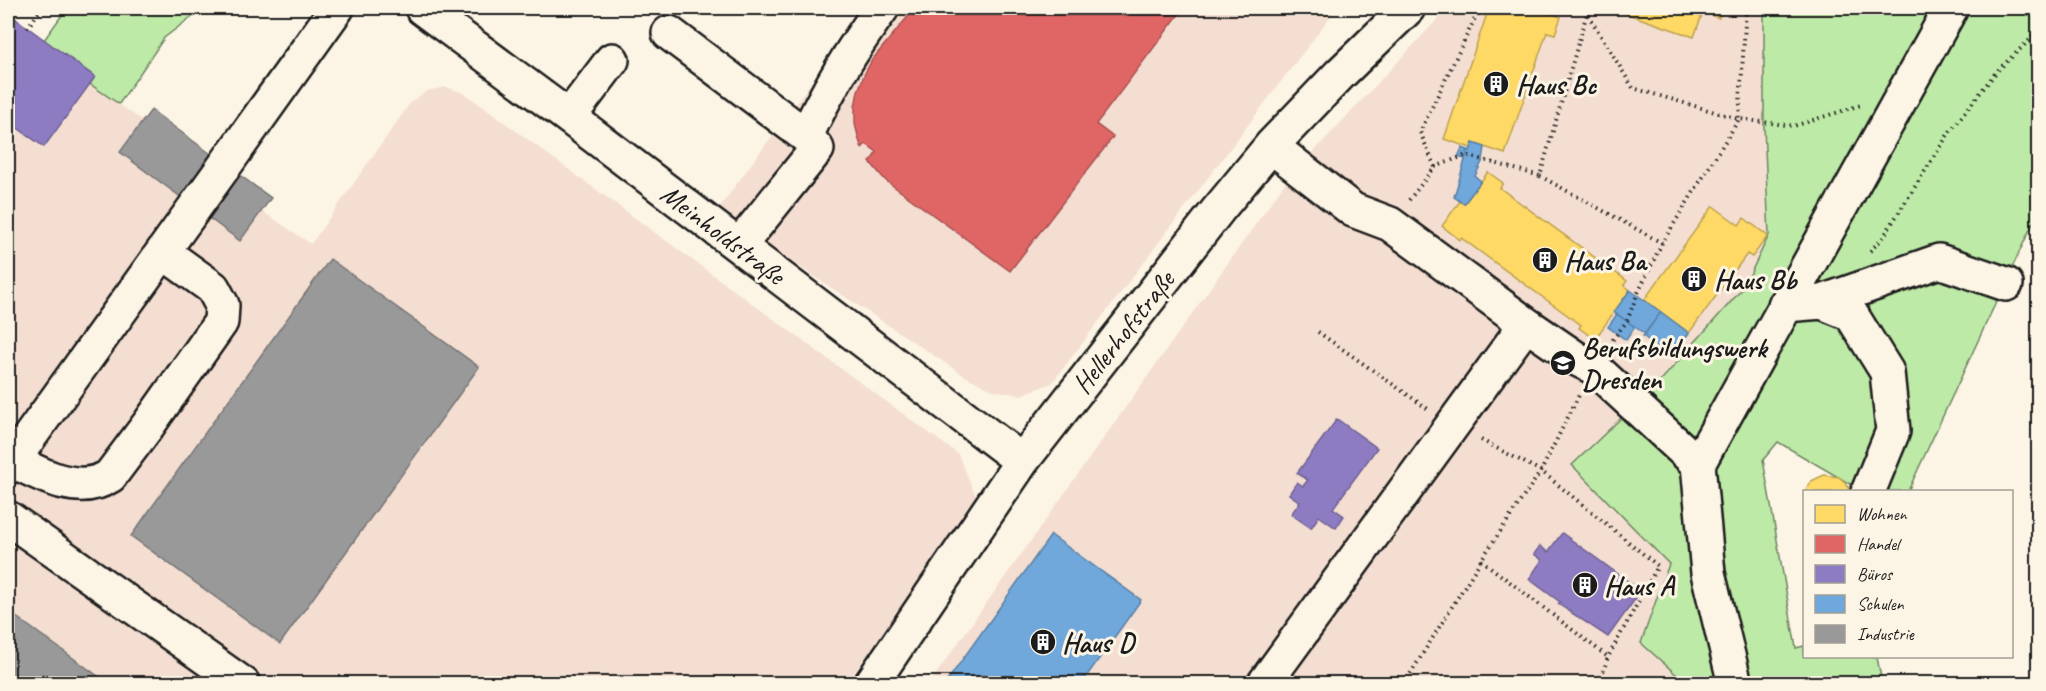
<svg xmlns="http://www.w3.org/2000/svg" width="2046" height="691" viewBox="0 0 2046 691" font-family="Caveat,sans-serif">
  <rect width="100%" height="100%" fill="#fcf5e5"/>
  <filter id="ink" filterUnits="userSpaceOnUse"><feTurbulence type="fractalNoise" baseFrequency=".0167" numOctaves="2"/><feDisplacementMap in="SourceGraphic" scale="12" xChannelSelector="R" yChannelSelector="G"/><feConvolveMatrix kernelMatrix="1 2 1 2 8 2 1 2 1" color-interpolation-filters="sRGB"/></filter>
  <g filter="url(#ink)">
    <!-- built -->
    <path fill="#f4ded1" d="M866 8H1337L1052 383 1021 395 992 390 965 376 774 250 719 208Z
      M1448 8H2038V212L1908 491H1862L1778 442 1763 460 1796 648 1804 646V656L1877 657 1882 683 929 684 1287 180Z
      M8 13 95 77 90 84 143 121 151 110 271 198 262 211 311 244 411 102 427 91 446 87 464 93 958 454 978 501 847 683H8Z"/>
    <!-- green -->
    <path fill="#beeaa7" stroke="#6d8362" stroke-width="1.5" d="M67 8H203L164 38 119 104 90 84 95 77 44 40Z
      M1764 8H2038V212L1908 491H1862L1778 442 1763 460 1796 648 1804 646V656L1877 657 1882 683H1686L1641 643 1669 564 1572 465 1663 378 1744 287 1769 235 1764 127Z"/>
    <!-- homes -->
    <path fill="#ffd966" stroke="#bba050" stroke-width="1.5" d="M1489 8H1533L1561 17 1555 34 1547 32 1505 154 1473 143 1471 148 1444 139Z
      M1533 8H1551L1549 13Z
      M1610 8H1722L1719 18 1703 12 1694 37Z
      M1488 172 1503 183 1500 188 1627 281 1624 285 1630 290 1595 339 1579 328 1581 325 1461 238 1460 240 1442 226 1460 201 1464 204Z
      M1713 206 1739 225 1744 218 1768 236 1752 257 1747 254 1689 333 1644 300Z
      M1824 475 1839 477 1845 482 1850 492H1805L1811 481Z"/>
    <!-- shops -->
    <path fill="#e06666" stroke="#a55050" stroke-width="1.5" d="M915 8H1172L1180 13 1096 124 1113 137 1010 271 885 180 870 162 877 152 866 144 862 148 859 140 855 124V107L858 91 864 75 872 60Z"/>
    <!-- offices -->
    <path fill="#8e7cc3" stroke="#6c5f91" stroke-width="1.5" d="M8 13 95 77 44 147 8 121Z
      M1337 419 1377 448 1333 508 1344 516 1336 528 1319 516 1311 528 1291 514 1300 502 1289 494 1297 482 1303 486 1308 480 1297 473Z
      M1562 533 1641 591 1608 637 1558 604 1560 602 1529 579 1542 560 1534 554 1540 546 1548 552Z"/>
    <!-- schools -->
    <path fill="#6fa8dc" stroke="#567ea2" stroke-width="1.5" d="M1473 143 1485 147 1483 160 1475 176 1481 181 1464 204 1454 197 1468 150 1470 151Z
      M1462 148 1468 150 1465 159 1458 157Z
      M1630 290 1661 312 1645 334 1614 312Z
      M1661 312 1689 333 1671 357 1643 336Z
      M1617 314 1635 327 1626 340 1608 327Z
      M1051 535 1141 600 1081 684H945Z"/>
    <!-- industry -->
    <path fill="#999" stroke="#747474" stroke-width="1.5" d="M151 110 271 198 240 241 120 152Z
      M330 259 479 367 280 644 131 536Z
      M8 611 109 684H8Z"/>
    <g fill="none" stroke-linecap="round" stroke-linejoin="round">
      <!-- minor casing -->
      <g stroke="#1c1c1c" stroke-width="38">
        <path id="minor" d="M422 8 569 117 1022 461
          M669 33 806 136 817 149 739 246
          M569 117 612 60
          M806 136C827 91 852 49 882 8
          M1271 146 1353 210 1390 224 1526 324 1577 359 1593 367 1698 464 1708 573 1735 684
          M1822 302 1851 314 1887 372 1893 431 1868 492
          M1785 305 1822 302 1939 261 2006 284
          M12 460C41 475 79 496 110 476L149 424 221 322 222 305 213 288 163 252
          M1698 464 1951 8
          M8 467 223 168 337 8
          M8 518 243 684
          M871 684 1022 461 1218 210 1271 146 1340 74 1408 8
          M1264 684 1526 324"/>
      </g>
      <!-- path -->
      <path stroke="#1c1c1c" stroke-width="4" stroke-dasharray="1.5 4.5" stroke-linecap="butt" d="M1746 8 1739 119 1794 126 1861 105
        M27 28 42 8
        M1435 167 1420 132 1480 8
        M1540 176 1662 243
        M1409 200 1435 167 1466 155 1540 176 1587 13 1633 88 1739 119 1662 243 1637 295 1627 321 1611 342
        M1870 251 1882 239 1949 133 1997 71 2038 32
        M1318 332 1428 409
        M1481 440 1541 471 1658 566 1608 657 1599 684
        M1481 560 1608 657
        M1404 684 1481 560 1541 471 1579 395"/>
      <!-- minor -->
      <use href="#minor" stroke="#fcf5e5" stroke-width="33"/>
    </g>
  </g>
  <!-- icons -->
  <defs>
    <g id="building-disc" transform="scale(1.35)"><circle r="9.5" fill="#1c1c1c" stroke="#fcf5e5"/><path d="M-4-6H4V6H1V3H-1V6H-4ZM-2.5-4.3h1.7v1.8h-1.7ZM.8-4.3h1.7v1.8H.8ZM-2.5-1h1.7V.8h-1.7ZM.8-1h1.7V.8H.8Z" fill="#fff"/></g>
    <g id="school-disc" transform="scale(1.35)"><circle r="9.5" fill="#1c1c1c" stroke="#fcf5e5"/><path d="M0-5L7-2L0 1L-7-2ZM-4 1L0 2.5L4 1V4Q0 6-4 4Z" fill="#fff"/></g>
  </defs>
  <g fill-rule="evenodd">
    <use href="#building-disc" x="1496" y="84"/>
    <use href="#building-disc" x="1545" y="260"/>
    <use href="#building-disc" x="1694" y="279"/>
    <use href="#school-disc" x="1563" y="363"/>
    <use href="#building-disc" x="1585" y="585"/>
    <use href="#building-disc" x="1043" y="642"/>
  </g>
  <g text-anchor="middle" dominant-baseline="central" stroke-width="6" stroke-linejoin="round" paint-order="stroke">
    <!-- poi labels -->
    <g font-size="28" font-weight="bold" fill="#1c1c1c" stroke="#fcf5e5" text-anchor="start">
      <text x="1516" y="84">Haus Bc</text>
      <text x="1564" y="260">Haus Ba</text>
      <text x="1714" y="279">Haus Bb</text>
      <text x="1582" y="347">Berufsbildungswerk<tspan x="1582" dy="32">Dresden</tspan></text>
      <text x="1604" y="585">Haus A</text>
      <text x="1062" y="642">Haus D</text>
    </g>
    <!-- street labels -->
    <g font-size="28" fill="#1c1c1c" stroke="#fcf5e5">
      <text transform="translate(723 234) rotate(37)">Meinholdstraße</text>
      <text transform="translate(1123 332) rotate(-52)">Hellerhofstraße</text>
    </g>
  </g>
  <!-- margin -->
  <rect width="2046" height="691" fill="none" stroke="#fcf5e5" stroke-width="30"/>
  <rect x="15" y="15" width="2016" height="661" fill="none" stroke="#1c1c1c" stroke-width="2" filter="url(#ink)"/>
  <!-- legend -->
  <rect x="1803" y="490" width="210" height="168" fill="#fcf5e5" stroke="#a29e95" stroke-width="1.5"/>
  <rect x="1815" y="505" width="30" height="18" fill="#ffd966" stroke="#a29e95" stroke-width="1.5"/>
  <text x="1857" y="520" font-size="18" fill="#1c1c1c">Wohnen</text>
  <rect x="1815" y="535" width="30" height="18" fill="#e06666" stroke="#a29e95" stroke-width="1.5"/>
  <text x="1857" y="550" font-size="18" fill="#1c1c1c">Handel</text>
  <rect x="1815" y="565" width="30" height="18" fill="#8e7cc3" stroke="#a29e95" stroke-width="1.5"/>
  <text x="1857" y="580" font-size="18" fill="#1c1c1c">Büros</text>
  <rect x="1815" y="595" width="30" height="18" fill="#6fa8dc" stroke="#a29e95" stroke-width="1.5"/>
  <text x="1857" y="610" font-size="18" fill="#1c1c1c">Schulen</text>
  <rect x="1815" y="625" width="30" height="18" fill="#999999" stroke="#a29e95" stroke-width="1.5"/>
  <text x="1857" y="640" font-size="18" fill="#1c1c1c">Industrie</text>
</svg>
